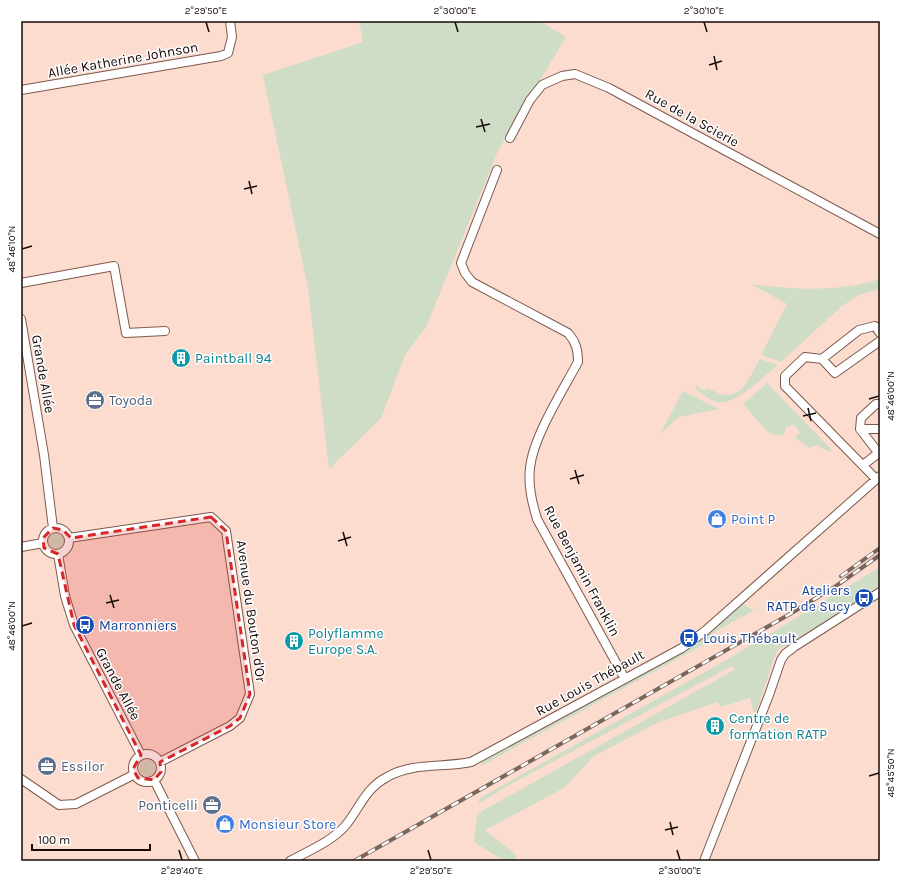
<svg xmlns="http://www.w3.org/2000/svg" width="901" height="882" viewBox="0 0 901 882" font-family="Karla,sans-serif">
  <rect width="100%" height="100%" fill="#fddcd0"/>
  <!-- green -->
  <path fill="#cfdcc6" d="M359 21H540L566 37 498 151 426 327 405 355 381 418 329 469 308 288 263 75 363 42Z
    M880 279V289L859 295 842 306 781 362 761 355 787 304 751 284C793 290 839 292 880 279Z
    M760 359 778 365C764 376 734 407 716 402 708 399 701 393 695 389L696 386 705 391 708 388C739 407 746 383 760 359Z
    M767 383 832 450 829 452 817 445 809 448 795 438 800 432 794 425 786 427 784 434 779 436 769 433 743 404Z
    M683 391 719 409 679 417 660 434Z
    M48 541a8 8 0 1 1 16 0a8 8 0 1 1-16 0Z
    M880 567V588L875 591 873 589 857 600 858 603 786 646 780 647 775 655 755 716 750 698 721 707 717 702 657 723 594 756 564 788 485 830 517 856 514 861H504L474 842 477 814 734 670 732 666 513 783 478 804 480 798 728 659Z
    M829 569 713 633 705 644 481 766V762L694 646 743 604 753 610Z
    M139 768a8 8 0 1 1 16 0a8 8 0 1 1-16 0Z"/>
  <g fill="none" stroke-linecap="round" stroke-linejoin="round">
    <!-- minor casing -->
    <g stroke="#7c5a4d" stroke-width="10">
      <path id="minor" d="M21 90 221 56 228 53 232 37 230 21
        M510 138 530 100 542 85 562 76 575 74 609 88 880 234
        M497 170 461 263 465 273 472 282 568 333C576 342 578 350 578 362 563 390 533 437 530 468 528 486 532 502 537 519L625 679
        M21 283 114 266 126 333 165 331
        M21 319 44 455 53 528
        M822 359 859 330 875 326 880 333
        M880 404H876L861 418 860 429 880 455
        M860 429H880
        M863 465 880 452
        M876 479 785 386V376L805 357 822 359 835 373 880 341
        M43 541a13 13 0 1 1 26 0a13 13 0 1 1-26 0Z
        M69 538 211 517 226 531 250 694 240 718 230 726 160 762
        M21 547 43 543
        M58 554 65 596 74 625 141 755
        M133 768a14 14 0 1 1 28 0a14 14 0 1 1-28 0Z
        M21 779 59 805 76 804 135 774
        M154 780 195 861
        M290 861C310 850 331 842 346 825 361 806 365 789 387 777 413 762 443 768 471 762L682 648 705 631 880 476
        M704 861 769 695 781 660 785 654 794 647 880 592"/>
    </g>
    <!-- minor -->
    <use href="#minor" stroke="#fff" stroke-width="8"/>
    <!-- rail casing -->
    <g stroke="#7b665e" stroke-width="4">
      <path id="rail" d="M841 576 880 548
        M354 861 790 614 836 586 880 555"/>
    </g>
    <!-- rail -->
    <use href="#rail" stroke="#fff" stroke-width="2.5" stroke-dasharray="8" stroke-linecap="butt"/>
  </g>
  <!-- marked area -->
  <path fill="#d62828" fill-opacity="0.2" stroke="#d62828" stroke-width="3" stroke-dasharray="8 5" stroke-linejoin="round" d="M211 517 226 531 250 694 240 718 230 726 160 762 161 772 154 780 138 778 133 769 141 755 74 625 58 554 44 548 43 538 53 528 63 530 71 538Z"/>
  <!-- ticks -->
  <path fill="none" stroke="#170a06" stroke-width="1.5" d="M206 22 209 32M455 22 458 32M704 22 707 32M714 56 717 70M709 65 722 61M481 119 485 132M476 127 490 124M249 181 252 194M244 189 257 186M22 249 32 246M869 399 879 396M808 408 811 421M803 416 816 413M575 470 579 484M570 479 584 475M343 532 347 546M338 541 351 537M110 595 114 608M106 603 119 600M22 626 32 623M869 776 879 773M670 822 673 835M665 830 678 827M179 850 182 860M428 850 431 860M677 850 680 860"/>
  <!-- icons -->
  <defs>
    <g id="building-disc" transform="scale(1)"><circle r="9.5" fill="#0f9aa8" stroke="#fff"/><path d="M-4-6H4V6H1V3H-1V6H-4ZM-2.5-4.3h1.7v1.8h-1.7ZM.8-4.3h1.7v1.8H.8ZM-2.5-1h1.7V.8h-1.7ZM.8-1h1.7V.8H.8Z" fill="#fff"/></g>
    <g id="office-disc" transform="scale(1)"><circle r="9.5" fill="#5c6f8a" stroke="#fff"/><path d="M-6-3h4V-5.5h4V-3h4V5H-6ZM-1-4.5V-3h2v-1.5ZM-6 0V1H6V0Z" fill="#fff"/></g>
    <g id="shop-disc" transform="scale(1)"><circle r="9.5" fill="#3f7fe0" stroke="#fff"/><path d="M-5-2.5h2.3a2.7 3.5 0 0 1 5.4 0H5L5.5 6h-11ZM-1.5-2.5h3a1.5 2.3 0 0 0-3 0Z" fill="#fff"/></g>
    <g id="bus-disc" transform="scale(1)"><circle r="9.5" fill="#1a4fb4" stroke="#fff"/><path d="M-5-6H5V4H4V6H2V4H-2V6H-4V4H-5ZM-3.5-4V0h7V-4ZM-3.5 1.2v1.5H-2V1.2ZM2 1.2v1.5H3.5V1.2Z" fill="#fff"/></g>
  </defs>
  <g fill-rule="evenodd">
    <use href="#building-disc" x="181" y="358"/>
    <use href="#office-disc" x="95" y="400"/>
    <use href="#shop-disc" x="717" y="519"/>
    <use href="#bus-disc" x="864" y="598"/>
    <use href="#bus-disc" x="85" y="625"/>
    <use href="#bus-disc" x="689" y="638"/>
    <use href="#building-disc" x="294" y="641"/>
    <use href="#building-disc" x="715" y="726"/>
    <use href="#office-disc" x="47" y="766"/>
    <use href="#office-disc" x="212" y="805"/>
    <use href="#shop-disc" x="225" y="824"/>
  </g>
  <g text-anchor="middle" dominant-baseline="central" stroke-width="3" stroke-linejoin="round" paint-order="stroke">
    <!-- street labels -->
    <g font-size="14" fill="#170a06" stroke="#fff">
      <text transform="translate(123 60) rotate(-10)">Allée Katherine Johnson</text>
      <text transform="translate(692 118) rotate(29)">Rue de la Scierie</text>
      <text transform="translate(43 374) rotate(80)">Grande Allée</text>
      <text transform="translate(582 571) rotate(62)">Rue Benjamin Franklin</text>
      <text transform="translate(251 611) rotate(82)">Avenue du Bouton d'Or</text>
      <text transform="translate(590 683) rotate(-29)">Rue Louis Thébault</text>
      <text transform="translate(118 684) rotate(62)">Grande Allée</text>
    </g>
    <!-- culture labels -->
    <g font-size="14" fill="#0d838f" stroke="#fff" text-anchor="start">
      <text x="195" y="358">Paintball 94</text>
      <text x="308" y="633">Polyflamme<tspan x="308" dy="16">Europe S.A.</tspan></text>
      <text x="729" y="718">Centre de<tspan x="729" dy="16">formation RATP</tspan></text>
    </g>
    <!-- service labels -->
    <g font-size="14" fill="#4e5e75" stroke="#fff" text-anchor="start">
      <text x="109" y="400">Toyoda</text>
      <text x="61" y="766">Essilor</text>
      <text x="198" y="805" text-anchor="end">Ponticelli</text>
    </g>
    <!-- shop labels -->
    <g font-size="14" fill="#366cbe" stroke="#fff" text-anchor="start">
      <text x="731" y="519">Point P</text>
      <text x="239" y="824">Monsieur Store</text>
    </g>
    <!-- transit labels -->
    <g font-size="14" fill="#164399" stroke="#fff" text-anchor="start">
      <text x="850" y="590" text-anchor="end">Ateliers<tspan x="850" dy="16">RATP de Sucy</tspan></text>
      <text x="99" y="625">Marronniers</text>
      <text x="703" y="638">Louis Thébault</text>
    </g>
  </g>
  <!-- border -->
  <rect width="901" height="882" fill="none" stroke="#ffffff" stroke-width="44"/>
  <!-- scale -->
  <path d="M32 844v6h118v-6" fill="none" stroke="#170a06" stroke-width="2"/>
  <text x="38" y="844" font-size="12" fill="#170a06" stroke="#ffffff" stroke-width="3" paint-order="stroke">100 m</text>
  <rect x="22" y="22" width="857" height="838" fill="none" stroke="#170a06" stroke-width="1.5"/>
  <g font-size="10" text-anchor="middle" fill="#170a06">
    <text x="206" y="14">2°29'50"E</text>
    <text x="455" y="14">2°30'00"E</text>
    <text x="704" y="14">2°30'10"E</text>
    <text transform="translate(11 249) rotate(-90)" y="4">48°46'10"N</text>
    <text transform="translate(890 396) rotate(-90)" y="4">48°46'00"N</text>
    <text transform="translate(11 626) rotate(-90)" y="4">48°46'00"N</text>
    <text transform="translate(890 773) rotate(-90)" y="4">48°45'50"N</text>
    <text x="182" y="874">2°29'40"E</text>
    <text x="431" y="874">2°29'50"E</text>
    <text x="680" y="874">2°30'00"E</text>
  </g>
</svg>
